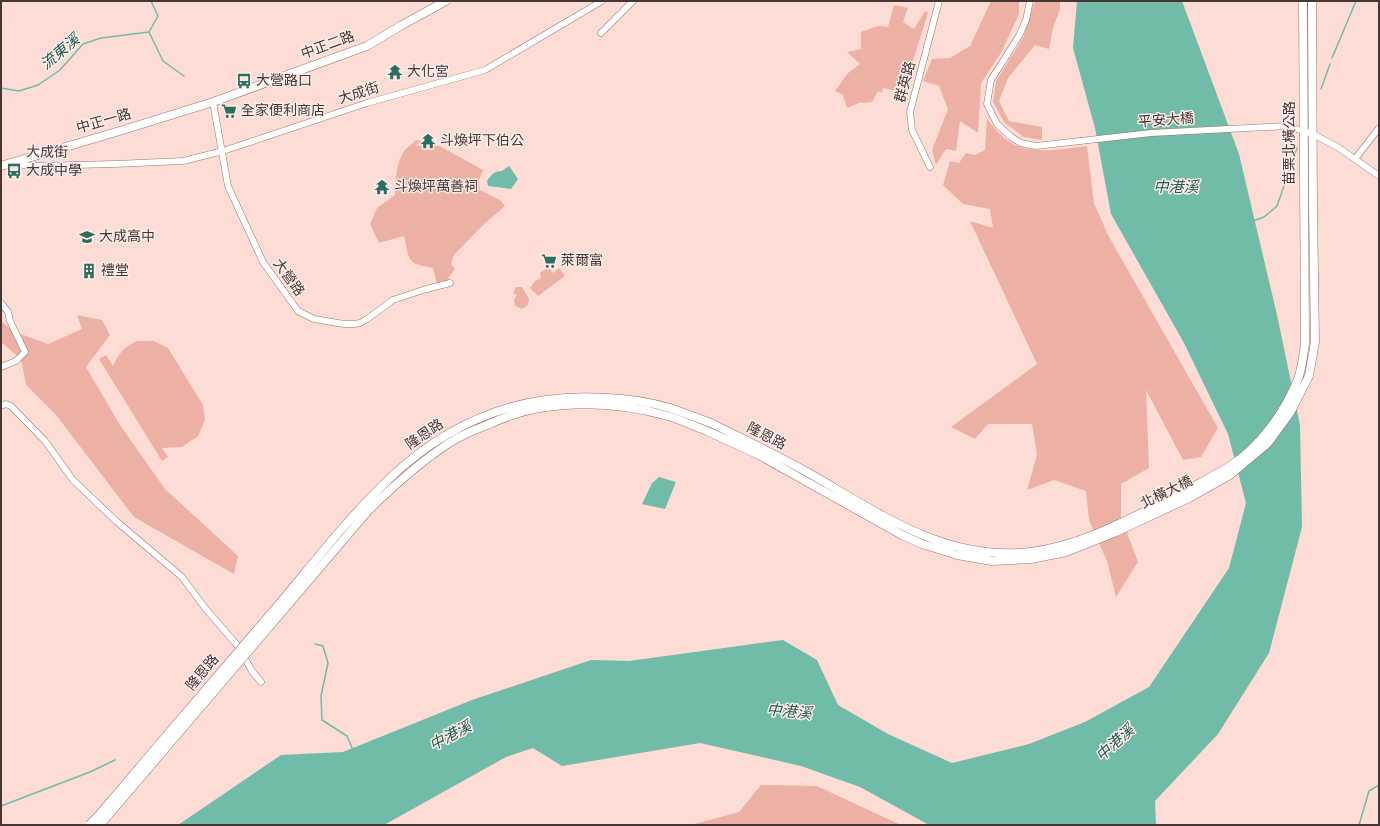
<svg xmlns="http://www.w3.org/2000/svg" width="1380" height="826" viewBox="0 0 1380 826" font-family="Overpass,'Noto Sans TC',sans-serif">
  <rect width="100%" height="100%" fill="#fddcd5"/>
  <!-- green -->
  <path fill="#edb0a4" d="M991 1H1019V14L1001 53 981 83 978 133 960 121 956 151 946 149 936 165 932 150 948 109 939 86 923 81 932 59 950 58 970 46Z
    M1035 1H1060V9L1053 28 1049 49 1035 45 1008 78 999 101 1009 121 1042 127V140L1024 137 1004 122 993 102 996 81 1023 38Z
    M894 5 908 8 903 22 914 29 925 11 928 13 903 92 883 88 882 93 878 91 872 102 859 103 847 108 843 95 835 91 848 73 860 64 847 52 861 49V32L878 26 888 27Z
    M987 119C992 125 996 130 1001 135 1024 158 1059 149 1087 146L1094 203 1108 235 1218 428 1201 457 1183 460 1146 390 1149 468 1121 484V517L1138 562 1116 597 1107 561 1089 520 1086 491 1054 480 1027 490 1037 455 1032 424H988L975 439 951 427 1037 364 970 221 993 228 990 209 963 204 943 185 950 161 959 163 966 153 975 155 985 150Z
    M416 140 436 144 483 170 479 180 480 190 500 200 505 206 484 224 454 255 451 264 455 269 449 277V281L437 284 433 268C406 263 410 262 404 236L379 243 370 224 377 208 395 195C395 181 396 164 404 151 407 147 413 144 416 140Z
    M548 267 553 273 559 268 565 276 538 296 530 288 535 281 541 278 540 273Z
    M516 287H522L529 299 528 305 522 309 515 306 514 299 517 295 513 293Z
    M77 315 102 320 110 335 86 367 120 425 165 489 238 556 234 574 134 517 56 415 26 385 21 359 1 342V321L15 332 48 344 82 329Z
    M137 341H154L168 348 203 405 205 420 198 436 182 447 162 448 168 457 162 461 99 359 106 355 113 366C120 352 123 348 137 341Z
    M761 785 817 786 901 825H691L739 812Z"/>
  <!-- water -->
  <path fill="#71bba9" d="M1077 1H1182L1239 154 1277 315 1300 425 1302 527 1269 653 1218 734 1155 801 1156 825H929L860 787 801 766 700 743 562 766 533 748 506 757 384 825H178L281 755 343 752 472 700 591 660 629 661 783 640 817 660 838 705 888 734 952 763 1029 744 1085 722 1149 687 1229 568 1246 503 1228 434 1184 343 1111 214 1095 128 1073 48Z
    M509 166 518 179 511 189 488 186 487 181C491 175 494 171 502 171Z
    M659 477 676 482 665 509 642 504 652 483Z"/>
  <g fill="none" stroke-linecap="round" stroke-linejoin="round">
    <!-- stream -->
    <path stroke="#71bba9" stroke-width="1.5" d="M149 32 163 61 184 76
      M1332 58 1356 1
      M1 88 19 91 38 85 60 70 83 44 101 38 149 32 158 16 151 1
      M1321 89 1330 64
      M1253 221 1264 217 1277 206 1297 148
      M315 644 323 646 328 663 321 696 322 720 347 736 353 750
      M1 806 90 772 115 760
      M1359 825 1369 791 1379 785"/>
    <!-- minor casing -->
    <g stroke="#99756e" stroke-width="7">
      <path id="minor" d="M1030 1 1026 20 1019 36 991 80 987 104 997 124 1011 137 1021 143 1036 146 1151 133 1287 126 1313 134 1339 148 1379 176
        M601 33 633 1
        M213 102 228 186 263 262 298 311 314 319 344 324H354L360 323 367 319 393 300 423 290 450 283
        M1355 159 1379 128
        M12 164 35 166 115 164 183 161 223 151 367 103 485 70 602 1
        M930 167 912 130 910 112 939 1
        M1 303 8 312 10 321 25 352 16 361 1 367
        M1 406 6 404 11 406 45 441 73 480 116 521 182 577 205 608 237 645 252 671 261 682"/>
    </g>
    <!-- major casing -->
    <g stroke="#99756e" stroke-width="9">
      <path id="major" d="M1 166 123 130 213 102 367 46 402 25 446 1
        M711 423C743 439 776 455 807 472 878 512 944 562 1030 552 1083 546 1132 517 1180 494 1196 485 1214 476 1230 466 1260 447 1285 412 1298 379 1302 369 1303 355 1305 344L1303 1
        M707 431 757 454 902 535 922 544 957 555 992 561 1031 559 1066 552 1116 532 1189 498 1230 475 1268 443 1290 413 1309 376 1315 342 1313 207 1312 1"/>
    </g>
    <!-- minor -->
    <use href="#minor" stroke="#fff" stroke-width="6"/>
    <!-- major -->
    <use href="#major" stroke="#fff" stroke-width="8"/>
    <!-- major-bridge casing -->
    <g stroke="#99756e" stroke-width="9" stroke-linecap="butt">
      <path id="major-bridge" d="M89 825 99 815C159 744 220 673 280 603 316 560 350 516 390 478 451 420 524 392 607 398 628 399 650 402 670 408 684 413 698 418 711 423
        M100 825 368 511C393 486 419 463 449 443 460 436 474 430 487 425 503 418 521 411 539 408 581 401 626 404 668 416 681 420 694 426 707 431"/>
    </g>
    <!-- major-bridge -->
    <use href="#major-bridge" stroke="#fff" stroke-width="8"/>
  </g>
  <!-- icons -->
  <defs>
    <g id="temple-bare" transform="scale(1.2)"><path d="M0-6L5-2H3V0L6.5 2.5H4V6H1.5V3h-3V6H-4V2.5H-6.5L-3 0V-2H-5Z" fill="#2b6f60" stroke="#feeeea" stroke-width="2.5" paint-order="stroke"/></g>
    <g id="bus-bare" transform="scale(1.2)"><path d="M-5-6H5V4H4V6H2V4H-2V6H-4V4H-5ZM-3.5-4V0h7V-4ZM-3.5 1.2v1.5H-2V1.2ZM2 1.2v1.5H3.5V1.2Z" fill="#2b6f60" stroke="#feeeea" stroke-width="2.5" paint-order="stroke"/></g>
    <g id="supermarket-bare" transform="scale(1.2)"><path d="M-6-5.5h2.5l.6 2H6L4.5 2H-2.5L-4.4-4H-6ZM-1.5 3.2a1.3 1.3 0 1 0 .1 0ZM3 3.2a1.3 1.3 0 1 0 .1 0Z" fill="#2b6f60" stroke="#feeeea" stroke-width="2.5" paint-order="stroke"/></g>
    <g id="school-bare" transform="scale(1.2)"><path d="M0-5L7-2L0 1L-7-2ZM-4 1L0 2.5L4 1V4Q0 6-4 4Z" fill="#2b6f60" stroke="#feeeea" stroke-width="2.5" paint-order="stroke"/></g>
    <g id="building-bare" transform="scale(1.2)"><path d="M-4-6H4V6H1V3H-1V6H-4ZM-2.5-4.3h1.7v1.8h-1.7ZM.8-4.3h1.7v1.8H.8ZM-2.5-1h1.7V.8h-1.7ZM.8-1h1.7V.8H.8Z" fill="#2b6f60" stroke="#feeeea" stroke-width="2.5" paint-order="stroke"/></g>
  </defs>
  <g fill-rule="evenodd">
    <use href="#temple-bare" x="395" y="72"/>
    <use href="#bus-bare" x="244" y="81"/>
    <use href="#supermarket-bare" x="229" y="111"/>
    <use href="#temple-bare" x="428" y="141"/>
    <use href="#bus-bare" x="14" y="171"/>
    <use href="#temple-bare" x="382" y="187"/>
    <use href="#school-bare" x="87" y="237"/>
    <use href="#supermarket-bare" x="549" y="261"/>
    <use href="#building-bare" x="89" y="271"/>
  </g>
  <g text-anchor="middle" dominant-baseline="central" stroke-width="3" stroke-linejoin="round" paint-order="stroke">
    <!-- street labels -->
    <g font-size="14" fill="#473734" stroke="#feeeea">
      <text transform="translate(328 46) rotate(-20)">中正二路</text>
      <text transform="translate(906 82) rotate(-75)">群英路</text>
      <text transform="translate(359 94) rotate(-17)">大成街</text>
      <text transform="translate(1166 121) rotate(-4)">平安大橋</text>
      <text transform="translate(104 122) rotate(-16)">中正一路</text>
      <text transform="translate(1290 143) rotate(-90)">苗栗北橫公路</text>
      <text transform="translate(47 153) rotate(1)">大成街</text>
      <text transform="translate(288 278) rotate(54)">大營路</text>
      <text transform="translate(425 435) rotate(-34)">隆恩路</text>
      <text transform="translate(766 437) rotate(27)">隆恩路</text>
      <text transform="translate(1167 493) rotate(-26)">北橫大橋</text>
      <text transform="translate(203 673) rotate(-50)">隆恩路</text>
    </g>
    <!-- poi labels -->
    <g font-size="14" fill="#473734" stroke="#feeeea" text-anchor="start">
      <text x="407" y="72">大化宮</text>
      <text x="256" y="81">大營路口</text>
      <text x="241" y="111">全家便利商店</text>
      <text x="440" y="141">斗煥坪下伯公</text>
      <text x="26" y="171">大成中學</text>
      <text x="394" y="187">斗煥坪萬善祠</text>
      <text x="99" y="237">大成高中</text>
      <text x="561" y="261">萊爾富</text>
      <text x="101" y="271">禮堂</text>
    </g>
    <!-- water labels -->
    <g font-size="15" font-style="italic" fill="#1d5a4d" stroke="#feeeea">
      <text transform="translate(61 53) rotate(-40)">流東溪</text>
      <text x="1176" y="188">中港溪</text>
      <text transform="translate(789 713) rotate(5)">中港溪</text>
      <text transform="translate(451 737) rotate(-28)">中港溪</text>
      <text transform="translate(1116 744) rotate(-42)">中港溪</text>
    </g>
  </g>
  <!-- border -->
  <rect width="1380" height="826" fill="none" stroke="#473734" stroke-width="4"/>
</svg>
